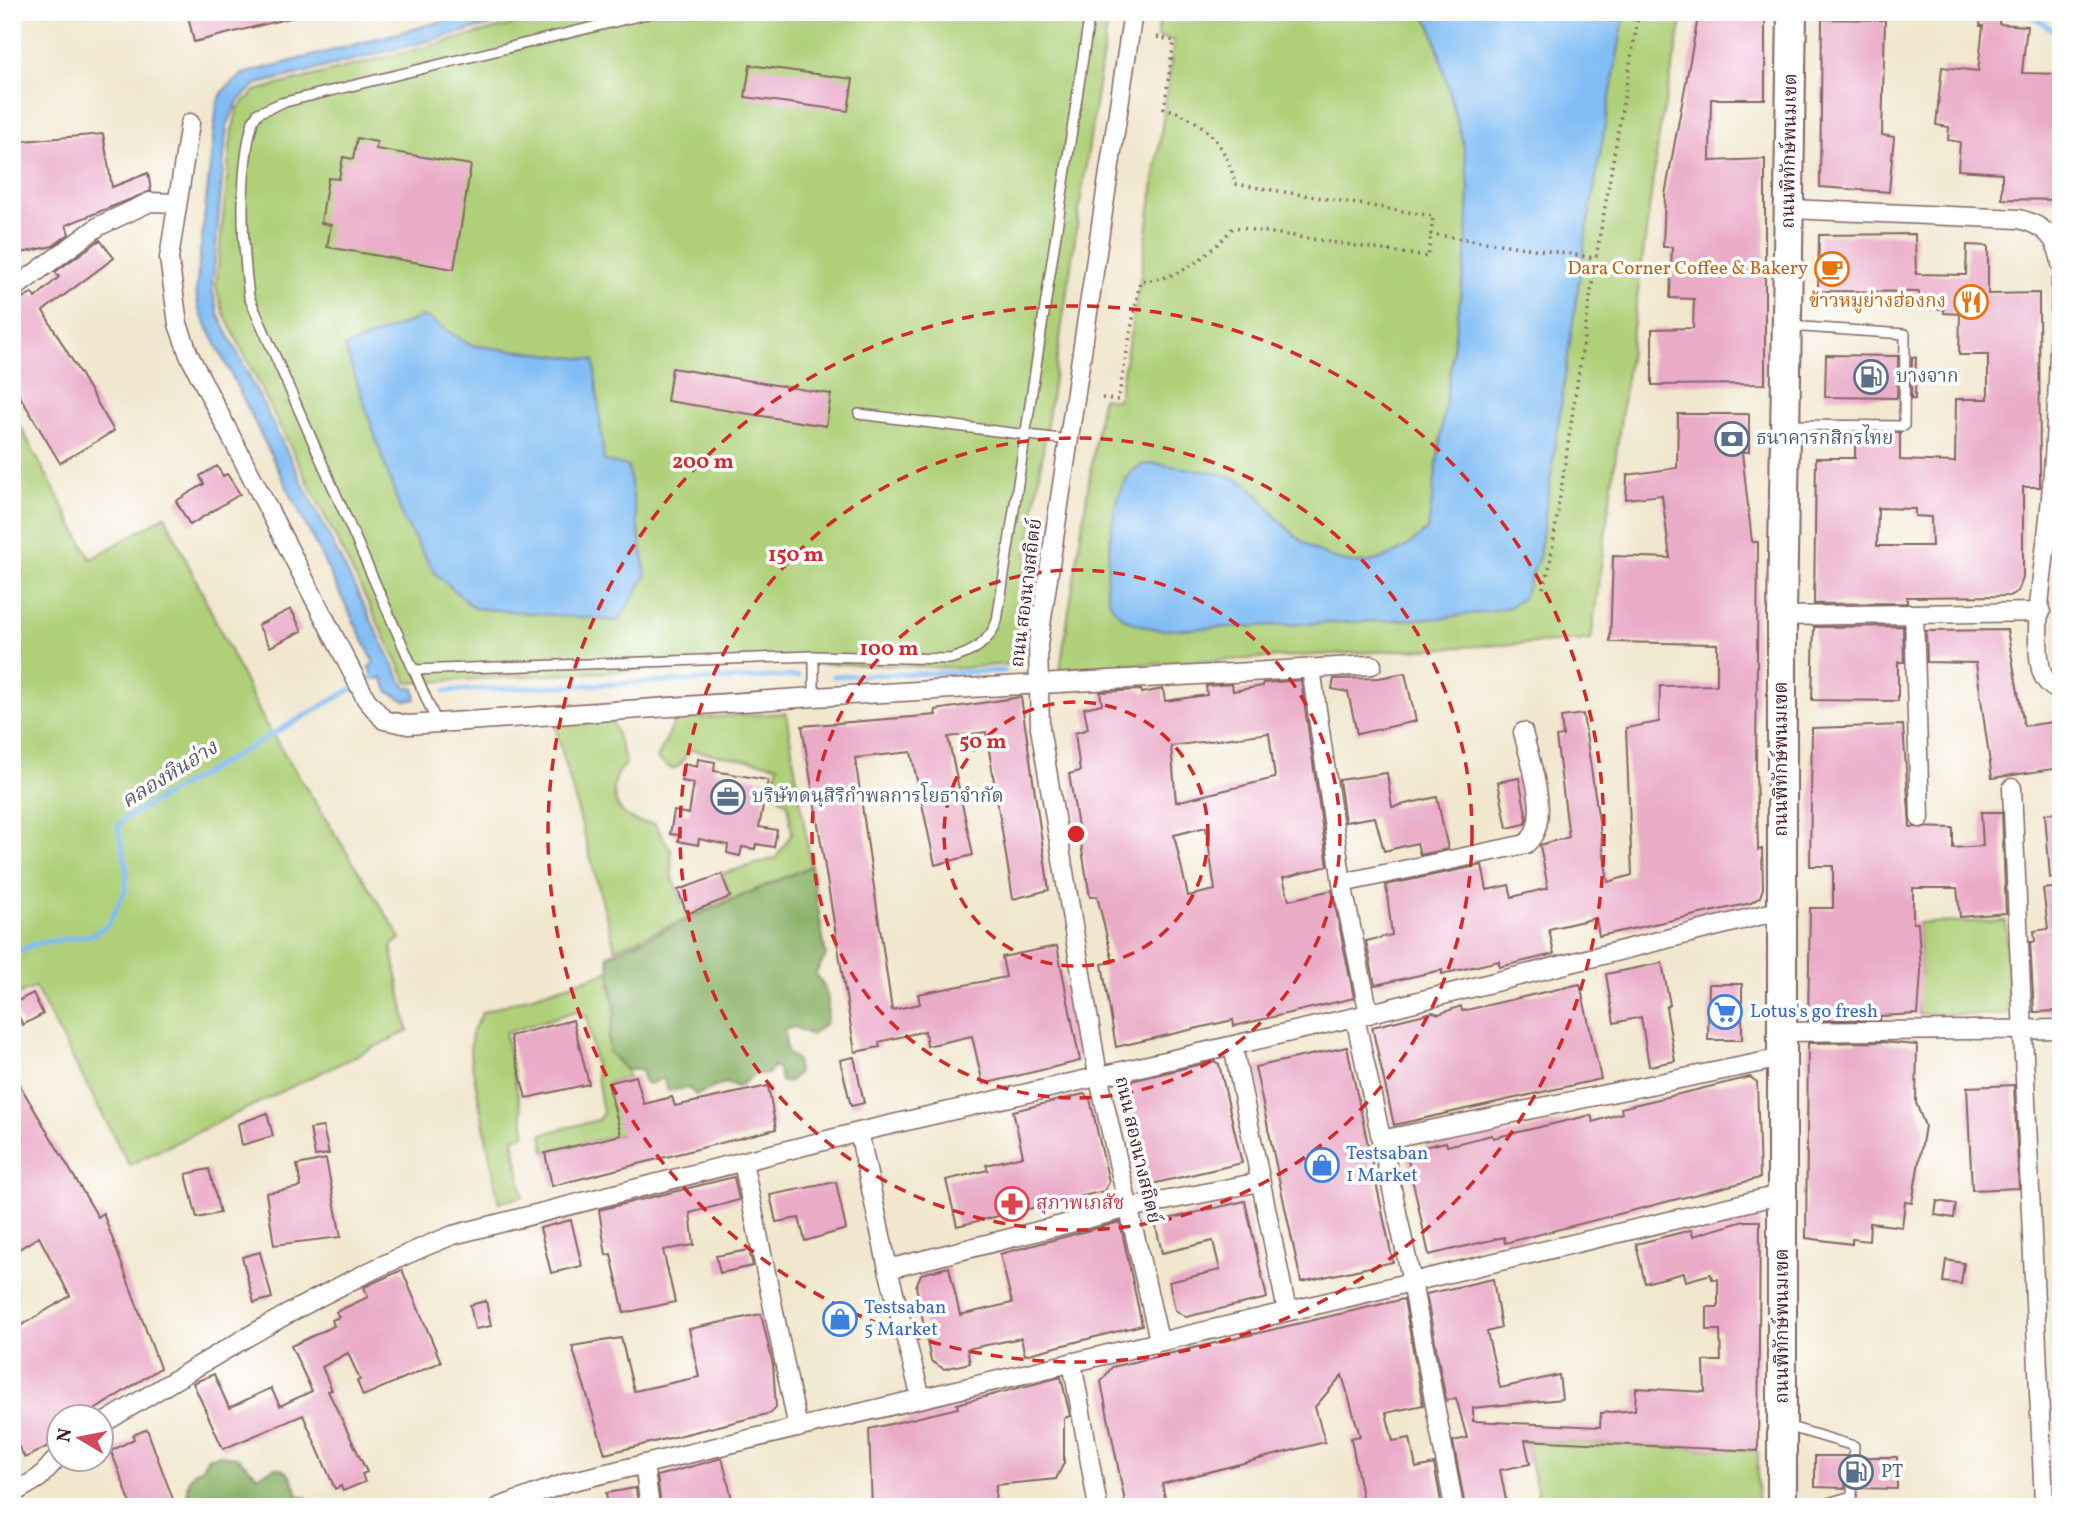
<svg xmlns="http://www.w3.org/2000/svg" width="2073" height="1519" viewBox="0 0 2073 1519" font-family="Vollkorn,'Noto Serif Thai',serif">
  <rect width="100%" height="100%" fill="#fff"/>
  <filter id="ink" filterUnits="userSpaceOnUse"><feTurbulence type="fractalNoise" baseFrequency=".0143" numOctaves="2"/><feDisplacementMap in="SourceGraphic" scale="14" xChannelSelector="R" yChannelSelector="G"/><feConvolveMatrix kernelMatrix="1 2 1 2 8 2 1 2 1" color-interpolation-filters="sRGB"/></filter>
  <filter id="wash" filterUnits="userSpaceOnUse"><feTurbulence type="fractalNoise" baseFrequency=".00686" numOctaves="4" result="noise"/><feDisplacementMap in="SourceGraphic" scale="28" xChannelSelector="R" yChannelSelector="G"/><feGaussianBlur stdDeviation="1.57" result="paint"/><feColorMatrix in="noise" values="0 0 0 0 0 0 0 0 0 0 0 0 0 0 0 0 0 1.4 0 .05"/><feComposite in="paint" operator="in"/></filter>
  <g filter="url(#wash)">
    <rect width="100%" height="100%" fill="#f1e7ce"/>
    <!-- green -->
    <path fill="#afd079" stroke="#7c7852" stroke-width="2" d="M561 12H1109L1011 664 959 668 778 662 408 683 223 312 216 286 232 131 238 108 255 91Z
      M1161 12H1684L1660 128 1591 640 1060 669 1102 398 1118 400 1140 281 1174 41 1157 37Z
      M12 411 91 559 165 516 265 723 401 938 391 946 408 1031 129 1165 35 987 12 998Z
      M786 713 811 866 615 949 555 725 612 720 626 763C600 789 618 826 654 823L671 850 672 876 687 914 730 897 722 874 776 858 792 833 788 804 773 792 778 765 690 750 679 766 672 769 657 759 676 719Z
      M2006 921 2008 1011 2004 1015 1918 1014V975H1921L1918 923Z
      M611 971 610 986 616 1014 609 1052 626 1070 628 1078 608 1083 640 1130 545 1153 542 1134 598 1120 603 1113 587 1016 576 1011 505 1033 526 1133 513 1139 523 1196 499 1203 470 1054 472 1032 483 1012Z
      M1525 1440 1758 1451 1757 1506 1541 1507Z"/>
    <!-- forest -->
    <path fill="#8bb269" stroke="#6a684a" stroke-width="2" d="M811 866 826 956 815 974C829 990 830 1002 826 1023L811 1035 795 1027 784 1030 787 1053 796 1059 798 1073 790 1081 781 1082 779 1071 773 1066 768 1074H755L738 1087 725 1083 696 1095 688 1088 668 1091 663 1078 650 1084 644 1082 641 1070H626L609 1052 608 1039 615 1014 608 955Z
      M219 1455 237 1457 258 1476 276 1467C292 1472 294 1481 298 1496L308 1498 310 1507H193C185 1492 184 1475 202 1468L207 1458Z"/>
    <!-- water -->
    <path fill="#81bdf4" stroke="#666e90" stroke-width="2" d="M478 12H542L255 85 238 101 227 126 212 288 219 316 402 682 406 687 414 688 416 699 406 701 389 692 382 678 375 680 369 667 374 662 199 310 196 291 217 104 224 90 243 74Z
      M1422 12H1625L1584 246 1539 557 1523 598 1509 607 1485 612 1443 618 1162 630C1134 625 1110 619 1106 587 1110 556 1109 478 1142 465 1153 461 1168 466 1179 467 1198 470 1223 472 1241 481 1254 487 1268 508 1278 519 1327 571 1374 580 1428 529L1466 255 1469 188 1464 148 1439 52 1431 26Z
      M424 316 470 345 594 360 604 461 628 466 646 576 619 621 474 608 435 573 404 521 345 347Z"/>
    <g fill="none" stroke-linecap="round" stroke-linejoin="round">
      <!-- stream -->
      <path stroke="#81bdf4" stroke-width="5" d="M2021 12 2039 20 2061 36
        M833 676 1005 671
        M445 691 798 676
        M12 956 34 944 92 935 108 925 126 888 127 869 118 827 124 819 380 673"/>
    </g>
    <g id="blocks">
      <!-- building -->
      <path fill="#eaabc7" fill-rule="evenodd" d="M187 12H293L294 17 194 42Z
        M1699 12H1765V99H1711L1710 161 1765 159V384L1652 385V329L1693 328 1694 299 1670 298 1672 247H1663L1665 195Z
        M1981 12H1999V24L2027 26 2022 73 2061 74V200L2002 199V173L1958 170 1960 142 1948 140 1949 127 1936 125 1942 67 1978 71 1983 26H1980Z
        M1822 19 1885 20 1882 135 1894 137 1889 192 1820 187Z
        M750 65 853 79 848 111 745 97Z
        M103 134 112 187 148 173 151 191 66 225 69 234 53 246 12 255V142Z
        M357 138 377 142 376 149 471 165 454 269 327 247 331 225 321 223 328 178 339 179 343 157 353 159Z
        M1915 234 1916 274 1966 275 1967 245 1988 246V294L2039 293 2040 487H2023V578L2018 591 2009 596 1907 597V603L1814 604 1816 458H1855V433H1900V460L1955 462 1956 399H1988V355H1959L1960 314 1944 313V309L1919 308V292L1818 291 1819 235ZM1878 508 1915 509V516L1931 517 1932 546H1877Z
        M100 240 114 258 43 311 114 431 60 463 12 383V303L32 293 35 298 59 277 55 272Z
        M1826 355 1898 356 1897 398 1825 397Z
        M1912 357H1916L1915 399H1911Z
        M672 368 831 394 826 426 667 401Z
        M1678 414H1749V452H1742L1752 542H1758L1756 768 1758 850 1762 849 1763 888 1760 897 1751 903 1599 936 1596 918 1549 929 1554 954 1499 967V961L1442 974V970L1375 985 1366 941 1392 935 1386 885 1482 865 1487 890 1509 885 1512 897 1548 888 1540 845 1569 837 1556 737 1563 736 1561 717 1583 714 1608 882 1632 875 1626 728 1659 722 1660 686 1717 685V644L1610 642 1613 556 1670 558 1662 495 1626 499 1627 475 1677 468Z
        M217 466 223 476 227 474 240 494 190 525 176 501 204 484 200 476Z
        M291 609 302 631 270 647 258 625Z
        M1903 626 1904 662H1898V701L1812 700 1814 627Z
        M2007 630 2024 726 2061 721V768L1992 778 1976 663 1927 662 1926 631Z
        M1405 673 1416 721 1357 734 1348 692 1332 689 1334 679 1379 678Z
        M1301 680 1328 866 1283 878 1289 900 1332 890 1354 998 1234 1026 1233 1020 1116 1047 1102 964 1113 962 1097 896 1090 897 1069 774 1080 771 1075 733 1088 729 1084 708 1102 704 1100 692 1141 690 1142 693 1163 689 1165 701 1207 695 1206 686 1232 684 1233 691 1263 686V683ZM1269 733 1275 778 1176 802 1171 746ZM1206 827 1215 890 1188 896 1174 835Z
        M1021 697 1049 890 1013 899 986 732 948 737 973 855 935 865 911 752 855 758 892 1010 920 1004 918 994 1006 977 1002 957 1057 946 1080 1061 983 1084 972 1036 927 1046 925 1031 879 1042 880 1047 855 1052 802 726 936 715 935 710Z
        M1903 725 1910 827 1953 828V848L1983 846 1981 812H2002L2006 913 1960 917 1957 888H1913V923H1918L1921 972 1918 1014 1880 1016V1020H1808L1810 908H1833V866H1810L1812 728Z
        M698 759 715 762 714 771 768 780 759 827 777 830 774 847 756 844 755 849 742 847 740 856 727 853 728 845 699 839 698 845 678 841 679 835 670 834 674 811 689 814 694 783 681 781 685 764 697 767Z
        M1387 773 1392 807 1437 797 1448 849 1420 855 1417 843 1384 851 1375 817 1345 822 1339 780Z
        M1519 778 1527 819 1525 824 1507 828 1498 782Z
        M2061 812V878H2050L2045 814Z
        M722 874 730 897 687 914 678 890Z
        M2061 887V1011L2034 1012 2030 942H2035L2034 931 2048 929 2043 889Z
        M1662 963 1670 1005 1666 1007 1675 1061 1649 1066 1641 1017 1614 1023 1606 974Z
        M1580 984 1601 1079 1394 1125 1372 1027 1433 1012 1439 1014 1461 1006 1462 1011Z
        M1709 984H1742V1040H1708Z
        M33 993 43 1014 23 1025 12 1004Z
        M573 1020 589 1084 526 1098 510 1036Z
        M1881 1042 1917 1045 1916 1103 1925 1126 1912 1203 1905 1202 1902 1227 1870 1223 1869 1241 1852 1239V1244L1806 1238 1808 1043Z
        M1347 1047 1393 1262 1301 1282 1255 1067Z
        M854 1057 864 1103 851 1106 840 1060Z
        M1214 1061 1219 1064 1242 1163 1143 1186 1121 1091 1127 1082Z
        M12 1072 98 1217 103 1213 160 1368 82 1418H60V1440L25 1458 17 1444 12 1446V1331L70 1296 39 1237 12 1253Z
        M636 1076 644 1104 672 1097 675 1106 768 1086 776 1129 552 1186 545 1153 621 1135 608 1083Z
        M1750 1077 1757 1082 1760 1178 1505 1243 1504 1237 1429 1255 1406 1151 1446 1142 1447 1146 1492 1135 1493 1138 1591 1115 1593 1122 1622 1113 1621 1108Z
        M2014 1085 2019 1188 1972 1190 1967 1087Z
        M1084 1094 1090 1099 1109 1182 1104 1191 957 1226 946 1180 988 1170 986 1165 1023 1156 1013 1111Z
        M267 1113 273 1136 242 1145 238 1124Z
        M323 1127 329 1154 315 1156 310 1129Z
        M326 1159 341 1237 274 1245 266 1193 301 1187 297 1165Z
        M209 1169 220 1213 197 1218 186 1174Z
        M734 1177 739 1200 690 1213 694 1245 663 1250 675 1302 624 1313 611 1254 606 1255 599 1210Z
        M836 1182 846 1229 805 1241 799 1218 776 1222 770 1195Z
        M1245 1201 1267 1298 1186 1317 1175 1310 1169 1282 1220 1270 1213 1241 1162 1253 1155 1222Z
        M1937 1201 1956 1204 1954 1218 1935 1215Z
        M571 1220 582 1266 551 1273 540 1228Z
        M1744 1221H1760L1758 1451 1525 1440 1530 1464 1500 1470 1507 1505 1465 1507 1453 1441 1467 1438 1456 1398 1446 1401 1426 1294 1493 1279 1501 1328 1487 1332 1500 1388 1559 1375 1562 1399 1473 1408V1421L1600 1427 1601 1413 1635 1410 1636 1388 1705 1392 1704 1361H1721L1720 1330H1707V1307H1718V1279H1712L1711 1274 1686 1281 1684 1273 1645 1283 1636 1244 1691 1230 1693 1236Z
        M1120 1222 1142 1325 1025 1355 1021 1338 967 1349 970 1363 944 1369 931 1361 916 1286 921 1274 949 1267 960 1315 1012 1303 1000 1254Z
        M749 1250 753 1266 720 1273 716 1256Z
        M260 1252 272 1298 254 1303 242 1257Z
        M1946 1260 1964 1263 1961 1284 1943 1282Z
        M402 1270 441 1362 363 1396 357 1381 360 1380 348 1353 322 1367 332 1390 328 1391 367 1472 362 1474 365 1482 343 1491 341 1486 335 1489 303 1415 223 1449 193 1383 214 1374 229 1408 271 1388 280 1406 312 1391 291 1346 334 1326 332 1320 339 1317 336 1312 368 1297 364 1287Z
        M1404 1299 1423 1405 1386 1413 1393 1441 1410 1438 1416 1468 1434 1464 1442 1507H1364L1351 1438 1360 1436 1342 1375 1315 1407 1325 1442 1162 1484 1167 1507H1126L1101 1382 1112 1367Z
        M486 1301 491 1326 475 1329 470 1305Z
        M761 1314 773 1365 776 1407 771 1413 605 1454 572 1346 621 1338 634 1391 699 1377 689 1329Z
        M1061 1377 1070 1416 1064 1418V1463L1056 1479 996 1485 995 1507 918 1504V1507H872L869 1429 958 1408 957 1404Z
        M147 1429 159 1462 176 1507H132L118 1469 111 1451 134 1439 133 1435Z
        M1815 1456H1847L1845 1488 1815 1487Z
        M1861 1457H1897V1489L1859 1488Z
        M722 1458 734 1507H661L657 1476Z
        M636 1488 638 1507H608L606 1493Z"/>
    </g>
  </g>
  <g filter="url(#ink)">
    <use href="#blocks" fill-opacity="0" stroke="#846564" stroke-width="2"/>
    <g fill="none" stroke-linecap="round" stroke-linejoin="round">
      <!-- service casing -->
      <g stroke="#846564" stroke-width="12">
        <path id="service" d="M859 414 1069 440
          M1787 425 1904 426 1905 334 1789 326
          M413 670 814 656 950 659C972 653 989 643 997 621L1090 12
          M814 697V656
          M437 723 249 297C242 241 238 176 253 121L258 113 281 103 655 12
          M1787 1426 1854 1446 1852 1496 1814 1507
          M187 1505 188 1507"/>
      </g>
      <!-- minor casing -->
      <g stroke="#846564" stroke-width="21">
        <path id="minor" d="M1133 12 1038 645 1040 728 1098 1075 1159 1340
          M190 123 169 258 178 324 189 355 366 699 384 720 408 725 814 697 1372 665
          M1790 209 2019 219C2044 225 2058 238 2061 264
          M2061 283C2059 358 2057 433 2050 508 2046 553 2033 621 2040 664 2042 678 2048 686 2061 692
          M12 290 99 226 150 202 177 203
          M1914 614 1920 818
          M1782 616 2041 612
          M1311 668 1342 883 1369 1014
          M2012 788 2044 1503
          M1342 883 1526 844C1553 821 1530 763 1523 732
          M1355 1017 1412 1282 1454 1507
          M1782 1032 2061 1029
          M1233 1046 1287 1311
          M859 1132 888 1269 921 1398
          M1381 1140 1782 1058
          M743 1162 798 1428
          M888 1269 1129 1208 1260 1182
          M1072 1362 1098 1507
          M102 1424C216 1355 328 1284 453 1235L859 1132 1355 1017 1782 910
          M644 1464 650 1507
          M12 1494 39 1478 60 1455
          M499 1507 569 1482 1783 1194"/>
      </g>
      <!-- primary casing -->
      <g stroke="#846564" stroke-width="32">
        <path id="primary" d="M1782 1507V616L1792 12"/>
      </g>
      <!-- path -->
      <path stroke="#846564" stroke-width="3.5" stroke-dasharray="2 5" stroke-linecap="butt" d="M1157 37 1174 41 1164 108C1203 118 1227 145 1235 184L1433 216 1431 234 1596 258
        M1102 398 1118 400 1140 281C1183 279 1206 257 1234 227L1428 257 1431 234
        M1543 588 1549 570 1596 258 1639 12"/>
      <!-- service -->
      <use href="#service" stroke="#fff" stroke-width="9"/>
      <!-- minor -->
      <use href="#minor" stroke="#fff" stroke-width="18"/>
      <!-- primary -->
      <use href="#primary" stroke="#fff" stroke-width="28"/>
    </g>
  </g>
  <!-- distance rings -->
  <g fill="none" stroke="#d62828" stroke-width="3.5" stroke-dasharray="12 9">
    <circle cx="1076" cy="834" r="132"/>
    <circle cx="1076" cy="834" r="264"/>
    <circle cx="1076" cy="834" r="396"/>
    <circle cx="1076" cy="834" r="528"/>
  </g>
  <!-- icons -->
  <defs>
    <g id="cafe-ring" transform="scale(1.75)"><circle r="9.5" fill="#fff" stroke="#e8710a" stroke-width="1.5"/><path d="M-5.5-4.5H6V0H3Q3 3.5 0 3.5H-2.5Q-5.5 3.5-5.5 0ZM3-3.2v2h1.7v-2ZM-6 4.5H4V6H-6Z" fill="#e8710a"/></g>
    <g id="restaurant-ring" transform="scale(1.75)"><circle r="9.5" fill="#fff" stroke="#e8710a" stroke-width="1.5"/><path d="M-5-6h1v4h1v-4h1v4h1v-4h1v5L-1.5 .5V6h-2V.5L-5-1ZM5-6V6H3V1.5H1.5Q1.5-4 5-6Z" fill="#e8710a"/></g>
    <g id="fuel-ring" transform="scale(1.75)"><circle r="9.5" fill="#fff" stroke="#5c6f8a" stroke-width="1.5"/><path d="M-5.5-6h7V0h2V4h1.3V-2.5L3-4.5l.8-.8L6-3V5H2.5V1h-1V6h-7ZM-4.2-4.7v3.2H.2V-4.7Z" fill="#5c6f8a"/></g>
    <g id="bank-ring" transform="scale(1.75)"><circle r="9.5" fill="#fff" stroke="#5c6f8a" stroke-width="1.5"/><path d="M-6-4H6V4H-6ZM0-2.3a2.3 2.3 0 1 0 0 4.6a2.3 2.3 0 1 0 0-4.6Z" fill="#5c6f8a"/></g>
    <g id="office-ring" transform="scale(1.75)"><circle r="9.5" fill="#fff" stroke="#5c6f8a" stroke-width="1.5"/><path d="M-6-3h4V-5.5h4V-3h4V5H-6ZM-1-4.5V-3h2v-1.5ZM-6 0V1H6V0Z" fill="#5c6f8a"/></g>
    <g id="supermarket-ring" transform="scale(1.75)"><circle r="9.5" fill="#fff" stroke="#3f7fe0" stroke-width="1.5"/><path d="M-6-5.5h2.5l.6 2H6L4.5 2H-2.5L-4.4-4H-6ZM-1.5 3.2a1.3 1.3 0 1 0 .1 0ZM3 3.2a1.3 1.3 0 1 0 .1 0Z" fill="#3f7fe0"/></g>
    <g id="shop-ring" transform="scale(1.75)"><circle r="9.5" fill="#fff" stroke="#3f7fe0" stroke-width="1.5"/><path d="M-5-2.5h2.3a2.7 3.5 0 0 1 5.4 0H5L5.5 6h-11ZM-1.5-2.5h3a1.5 2.3 0 0 0-3 0Z" fill="#3f7fe0"/></g>
    <g id="pharmacy-ring" transform="scale(1.75)"><circle r="9.5" fill="#fff" stroke="#e0444e" stroke-width="1.5"/><path d="M-2-6h4v4h4v4h-4v4h-4v-4h-4v-4h4Z" fill="#e0444e"/></g>
  </defs>
  <g fill-rule="evenodd">
    <use href="#cafe-ring" x="1832" y="269"/>
    <use href="#restaurant-ring" x="1971" y="302"/>
    <use href="#fuel-ring" x="1871" y="377"/>
    <use href="#bank-ring" x="1732" y="439"/>
    <use href="#office-ring" x="728" y="797"/>
    <use href="#supermarket-ring" x="1725" y="1012"/>
    <use href="#shop-ring" x="1322" y="1165"/>
    <use href="#pharmacy-ring" x="1012" y="1204"/>
    <use href="#shop-ring" x="840" y="1319"/>
    <use href="#fuel-ring" x="1856" y="1472"/>
  </g>
  <g text-anchor="middle" dominant-baseline="central" stroke-width="7" stroke-linejoin="round" paint-order="stroke">
    <!-- street labels -->
    <g font-size="19" fill="#4a1f2b" stroke="#fff">
      <text transform="translate(1790 151) rotate(-89)">ถนนพิทักษ์พนมเขต</text>
      <text transform="translate(1027 593) rotate(-83)">ถนน สองนางสถิตย์</text>
      <text transform="translate(1782 759) rotate(-90)">ถนนพิทักษ์พนมเขต</text>
      <text transform="translate(1137 1150) rotate(77)">ถนน สองนางสถิตย์</text>
      <text transform="translate(1783 1326) rotate(-90)">ถนนพิทักษ์พนมเขต</text>
    </g>
    <!-- food labels -->
    <g font-size="19" fill="#c56008" stroke="#fff" text-anchor="end">
      <text x="1808" y="269">Dara Corner Coffee &amp; Bakery</text>
      <text x="1946" y="302">ข้าวหมูย่างฮ่องกง</text>
    </g>
    <!-- service labels -->
    <g font-size="19" fill="#4e5e75" stroke="#fff" text-anchor="start">
      <text x="1896" y="377">บางจาก</text>
      <text x="1756" y="439">ธนาคารกสิกรไทย</text>
      <text x="752" y="797">บริษัทดนุสิริกำพลการโยธาจำกัด</text>
      <text x="1881" y="1472">PT</text>
    </g>
    <!-- shop labels -->
    <g font-size="19" fill="#366cbe" stroke="#fff" text-anchor="start">
      <text x="1750" y="1012">Lotus's go fresh</text>
      <text x="1346" y="1154">Testsaban<tspan x="1346" dy="22">1 Market</tspan></text>
      <text x="864" y="1308">Testsaban<tspan x="864" dy="22">5 Market</tspan></text>
    </g>
    <!-- health labels -->
    <g font-size="19" fill="#be3a42" stroke="#fff" text-anchor="start">
      <text x="1036" y="1204">สุภาพเภสัช</text>
    </g>
    <!-- water labels -->
    <g font-size="21" font-style="italic" fill="#5d5671" stroke="#fff">
      <text transform="translate(170 775) rotate(-32)">คลองหินอ่าง</text>
    </g>
  </g>
  <circle cx="1076" cy="834" r="10" fill="#d62828" stroke="#fff" stroke-width="3.5"/>
  <g font-size="21" text-anchor="middle" font-weight="bold" fill="#d62828" stroke="#fff" stroke-width="7" stroke-linejoin="round" paint-order="stroke">
    <text x="703" y="468">200 m</text>
    <text x="796" y="561">150 m</text>
    <text x="889" y="655">100 m</text>
    <text x="983" y="748">50 m</text>
  </g>
  <!-- margin -->
  <rect width="2073" height="1519" fill="none" stroke="#fff" stroke-width="42"/>
  <!-- north arrow -->
  <g transform="translate(80 1438) rotate(280)"><circle r="33" fill="#ffffff" stroke="#b7a5aa" stroke-width="2"/>
  <path d="M0-5L12 26L0 18L-12 26Z" fill="#d1495b"/>
  <text y="-10" font-size="19" font-weight="bold" text-anchor="middle" fill="#4a1f2b">N</text>
  </g>
</svg>
